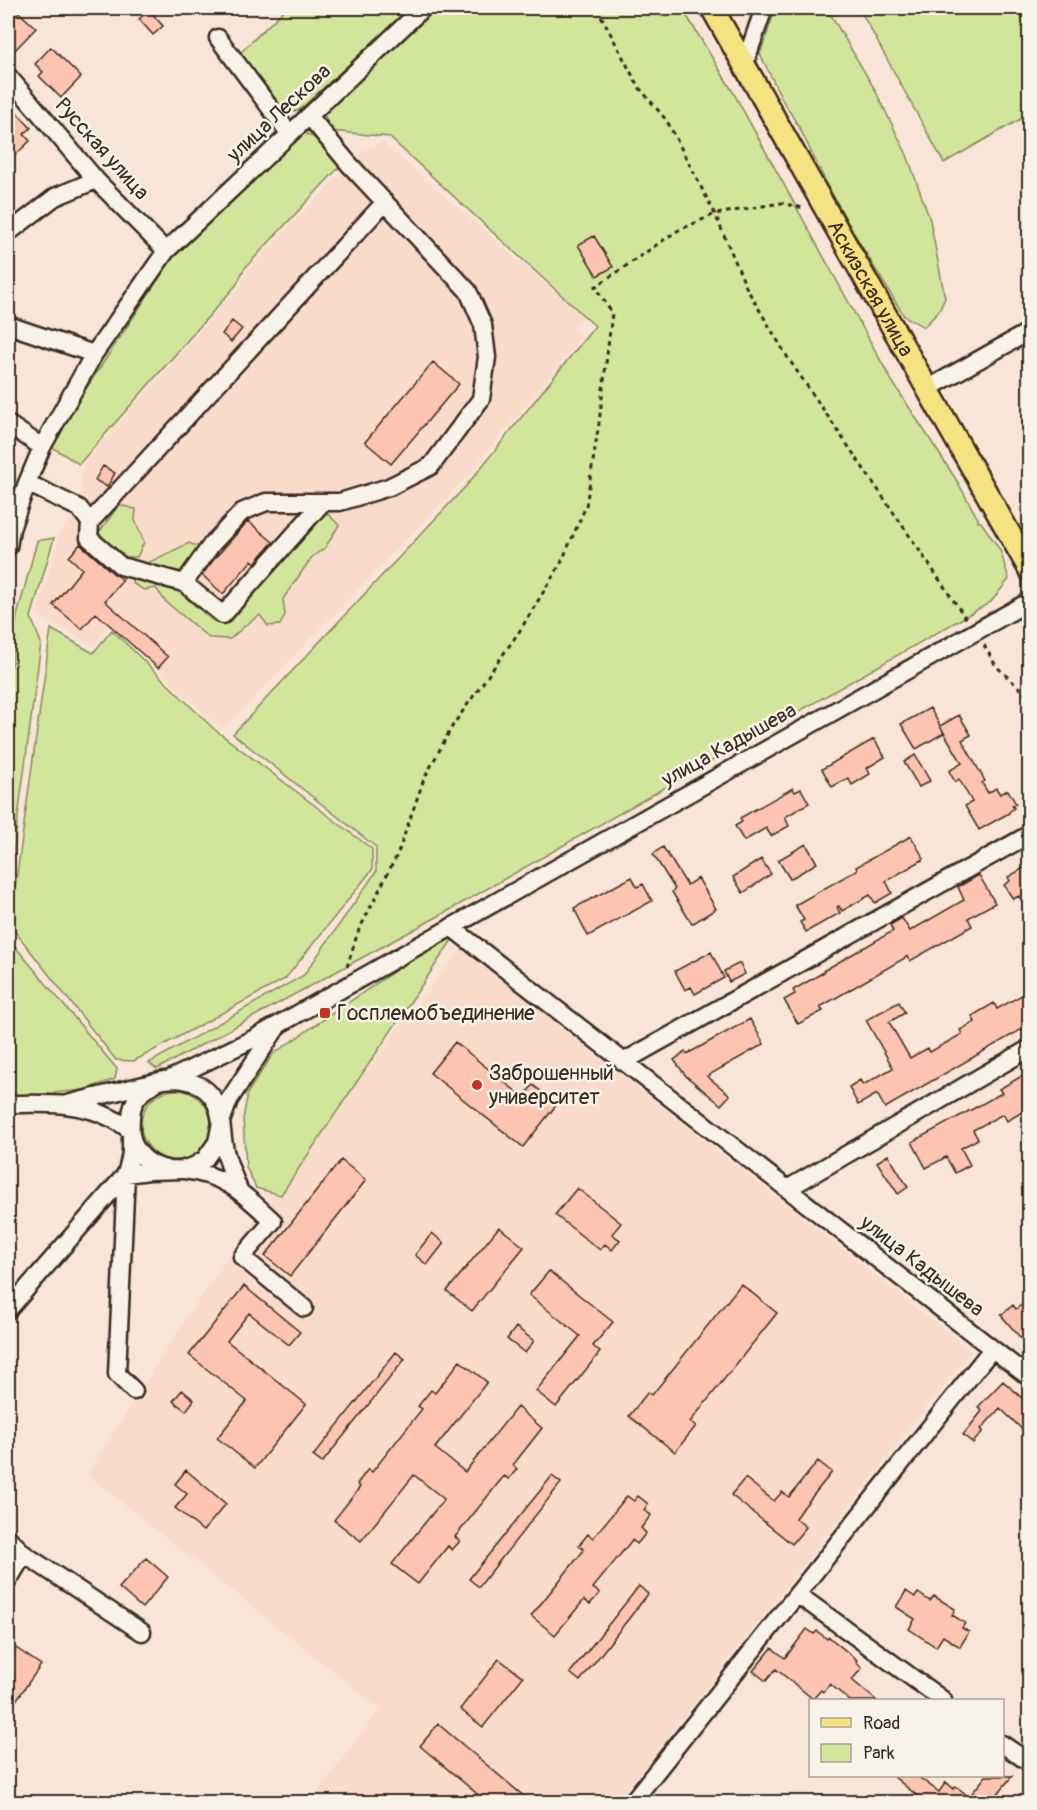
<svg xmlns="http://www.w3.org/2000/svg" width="1037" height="1810" viewBox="0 0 1037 1810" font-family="Pangolin,sans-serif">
  <rect width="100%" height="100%" fill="#f8e5d8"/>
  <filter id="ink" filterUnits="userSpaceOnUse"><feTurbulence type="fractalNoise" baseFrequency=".0167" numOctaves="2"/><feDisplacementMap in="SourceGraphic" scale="12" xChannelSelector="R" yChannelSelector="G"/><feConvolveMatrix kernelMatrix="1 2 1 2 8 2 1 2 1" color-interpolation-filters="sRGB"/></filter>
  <g filter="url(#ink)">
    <!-- built -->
    <path fill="#f9dbcc" d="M381 141 582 316 574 329 583 337 463 481 222 730 109 624 94 646 36 615 58 542 59 535 79 508 83 464 242 283 247 271 364 149 373 148Z
      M461 948 971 1351 617 1802H310L380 1709 87 1475 175 1335 280 1182Z"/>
    <!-- green -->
    <path fill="#d1e69b" stroke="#86885c" stroke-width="1.5" d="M286 8H411L299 110 285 113 252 73 240 53Z
      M431 8H682L733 92 892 381 957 481 978 519V522H981L1000 550 1009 579 991 602 448 911 157 1069 149 1063 304 975 376 872V847L233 734 467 485 595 326 389 137 331 131 323 111Z
      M776 8H814L831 15 874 88 907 155 930 220 945 298 939 311 924 327 904 316 852 230 825 180 799 127 783 101 760 54Z
      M859 8H1029V114L944 163Z
      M304 133C321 139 331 151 342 164L244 269 237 284 79 464 52 447 78 401 171 260 290 140Z
      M119 505 136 509 135 520 144 542 137 557H123L97 535Z
      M316 514H328L339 525 325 548 312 557 283 599 285 615 280 625 268 626 260 615 247 624 230 639 209 638 165 601 156 588 144 590 132 583 133 570 189 543 202 548 188 573 170 570 162 577 213 621 226 624Z
      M54 538 31 617 41 643 8 893V696L17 616 37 541Z
      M51 629 93 653 112 630 214 729 372 849V870L285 979 134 1061 116 1060 10 925Z
      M456 934 281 1195 256 1188 246 1167 243 1119 248 1092 273 1054 443 938Z
      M8 938 117 1069 115 1079 83 1090 35 1095 8 1096Z
      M141 1125a35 35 0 1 1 70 0a35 35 0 1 1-70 0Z"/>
    <!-- building -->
    <path fill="#fcc4b1" stroke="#3b2a1e" stroke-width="1.5" d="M14 8 36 28 14 51 8 45V14Z
      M149 10 163 26 153 35 139 19Z
      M51 47 81 77 61 98 39 76 43 72 35 64Z
      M8 103 31 128 24 134 30 141 8 162Z
      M594 236 613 267 597 276 578 245Z
      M232 321 242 329 231 342 222 334Z
      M433 362 459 384 391 464 365 442Z
      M103 466 115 473 107 487 95 480Z
      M248 521 273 542 255 563 252 560 223 594 202 575 215 558Z
      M80 544 114 574 123 580 105 601 168 657 158 668 96 613 82 629 53 605 82 569 69 557Z
      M930 708 944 733 916 749 901 724Z
      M959 715 971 735 962 740 985 781 982 783 988 793 996 788 1000 794 1008 790 1016 804 1012 806 1014 808 1009 812V813L979 830 965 806 972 802 959 779 955 782 949 771 962 763 940 726Z
      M874 739 885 757 867 768 870 774 852 785 848 778 832 787 822 769Z
      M915 755 930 781 919 787 904 762Z
      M793 788 795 792 801 789 809 803 785 817 789 826 771 836 766 828 744 841 735 826 742 822 740 818Z
      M911 836 924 859 886 881 892 893 875 903 870 895 842 911 839 906 837 907 840 913 806 932 800 922 804 920 795 905 857 870 856 867Z
      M806 844 817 863 790 879 778 860Z
      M663 847 687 885 698 878 716 909 692 924 672 892 675 889 653 854Z
      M761 859 771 874 743 893 733 877Z
      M1029 865V895L1021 900 1019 896 1013 899 1004 885 1010 881 1008 877Z
      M979 875 995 903 968 918 972 926 910 961 908 956 820 1007 823 1011 798 1024 784 1000 795 994 793 990 824 972 823 971 893 931 890 925 902 918 910 931 964 900 958 887Z
      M632 877 637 887 643 884 652 901 588 936 574 908Z
      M711 952 724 978 695 994 691 987 685 990 675 971Z
      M740 963 745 974 729 982 724 971Z
      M1029 991V1025L885 1108 877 1094 858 1105 849 1087 860 1080 863 1085 893 1068 866 1020 899 1002 905 1013 889 1022 910 1058 928 1048 930 1052 962 1034 960 1030 975 1022 972 1016 994 1003 997 1009Z
      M750 1019 764 1044 707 1076 730 1095 721 1105 686 1076 674 1060 685 1052 687 1054Z
      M455 1042 523 1097 533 1085 557 1104 523 1147 430 1073Z
      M1029 1072V1108L1007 1121 1003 1114 973 1130 978 1139 961 1148 970 1165 955 1173 946 1157 926 1168 912 1142 1002 1093 999 1089Z
      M888 1155 908 1187 898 1194 877 1162Z
      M341 1160 366 1180 290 1276 265 1256Z
      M577 1188 621 1223 612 1234 620 1240 612 1250 605 1244 600 1250 555 1215Z
      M499 1227 524 1247 472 1311 447 1291Z
      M432 1233 444 1243 427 1265 415 1255Z
      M549 1271 613 1322 593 1346 600 1352 556 1407 536 1391 580 1336 529 1295Z
      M741 1284 777 1313 690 1422 696 1426 675 1452 629 1416 648 1392 652 1395Z
      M244 1286 300 1332 289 1345 249 1313 227 1341 306 1404 255 1468 217 1438 247 1401 189 1355Z
      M1023 1304 1029 1311V1348L1001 1315 1013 1305 1016 1309Z
      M516 1327 534 1341 525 1353 507 1339Z
      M396 1352 405 1359 322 1463 313 1456Z
      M460 1361 487 1382 435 1448 465 1472 517 1407 542 1428 513 1465 517 1469 509 1479 504 1476 455 1537 460 1541 452 1550 448 1546 418 1584 392 1564 444 1499 414 1475 361 1541 334 1520 360 1487 357 1484 368 1469 372 1472 422 1409 418 1406 431 1390 435 1393Z
      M1003 1381 1023 1399 1029 1392V1436L1000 1408 981 1429 983 1431 973 1443 963 1435 982 1411 978 1407Z
      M182 1390 194 1400 186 1411 173 1401Z
      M818 1461 832 1472 795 1518 806 1527 792 1544 731 1495 745 1478 774 1501 782 1492 789 1497Z
      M186 1470 226 1504 203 1531 175 1508 187 1494 175 1484Z
      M552 1476 561 1483 479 1587 469 1579Z
      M627 1496 634 1501 638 1496 648 1504 644 1510 651 1515 641 1528 646 1533 637 1544 632 1540 593 1588 600 1593 590 1604 584 1600 555 1635 531 1616 584 1550 579 1545 588 1534 593 1538Z
      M146 1558 168 1577 142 1608 119 1588Z
      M639 1586 648 1594 580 1681 570 1673Z
      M906 1591 915 1597 918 1593 930 1601 934 1596 955 1609 952 1615 965 1623 962 1628 969 1632 960 1647 943 1636 936 1647 909 1629 915 1619 896 1607Z
      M807 1629 814 1634 817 1631 827 1639 829 1637 857 1660 856 1662 862 1668 852 1680 877 1701H850L830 1684 823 1692 821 1690 813 1699 776 1669 766 1681 753 1671 772 1648 785 1658Z
      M16 1648 41 1665 8 1712V1660Z
      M499 1659 523 1677 483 1727 460 1709Z
      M438 1724 532 1803H488L420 1746Z
      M893 1776H917L939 1792 946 1782 954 1789 956 1786 969 1797 986 1776H1012L997 1795 1007 1803H926Z"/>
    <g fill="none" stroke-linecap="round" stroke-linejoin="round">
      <!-- minor casing -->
      <g stroke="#3b2a1e" stroke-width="21">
        <path id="minor" d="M218 38 289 133
          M744 66 764 8
          M8 76 96 180 166 251
          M8 233 55 197 96 180
          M8 325 94 354
          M927 389 1030 331
          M8 424 42 447
          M27 483 79 508 90 522 89 538 121 566 184 583 223 615 323 502
          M90 522 385 202
          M8 547 11 529 27 483 42 447 94 354 166 251 423 8
          M184 583 212 544 242 512 266 502H340L389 487 431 466 481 399 487 357 483 325 468 291 349 164 309 116
          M451 927 1030 1378
          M623 1062 1030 834
          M172 1078 253 1039 1030 601
          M8 1104C45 1104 77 1101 111 1118 117 1121 126 1126 130 1131 132 1135 132 1141 134 1145 141 1158 152 1166 166 1169
          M67 1104 164 1080C189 1076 213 1087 219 1112 222 1123 222 1134 224 1145 226 1161 234 1176 239 1190
          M184 1170C226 1175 244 1194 273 1221L242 1257 304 1308
          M787 1189 1030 1048
          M8 1310 126 1174 149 1171 181 1170 194 1166 205 1159 217 1142 221 1122 229 1100 277 1027
          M134 1391 117 1374 126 1174C128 1166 131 1158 131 1150 132 1119 123 1100 157 1082
          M8 1538 24 1554 142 1632
          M8 1581 24 1554
          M797 1594 943 1700
          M1002 1744 1030 1763
          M632 1802 992 1349"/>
      </g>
      <!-- major casing -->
      <g stroke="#3b2a1e" stroke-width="26">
        <g id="major">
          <path id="s1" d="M712 8 1030 570"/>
        </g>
      </g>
      <!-- path -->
      <path stroke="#3b2a1e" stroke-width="3" stroke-dasharray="4.5 4.5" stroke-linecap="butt" d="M597 8 638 86 667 121 715 214 747 289 788 358 967 620
        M984 645 996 666 1030 698
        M347 967 358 932 398 853 424 779 453 725 519 632 561 563 586 506 599 423 612 313 595 287 677 231 715 214 781 203 804 208"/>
      <!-- minor -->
      <use href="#minor" stroke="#f7f3e8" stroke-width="16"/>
      <!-- major -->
      <use href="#major" stroke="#f5e382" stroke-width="21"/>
    </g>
  </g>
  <!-- markers -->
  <g fill="#c8321e" stroke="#f7f3e8" stroke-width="2">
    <rect x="319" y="1007" width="12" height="12" rx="3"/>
    <circle cx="477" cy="1085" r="6"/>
  </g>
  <g text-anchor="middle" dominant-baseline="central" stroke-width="5" stroke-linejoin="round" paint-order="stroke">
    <!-- street labels -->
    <g font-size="21" fill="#3b2a1e" stroke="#f7f3e8">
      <text transform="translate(279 113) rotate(-43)">улица Лескова</text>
      <text transform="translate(102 149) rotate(48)">Русская улица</text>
      <text stroke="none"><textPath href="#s1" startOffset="322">Аскизская улица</textPath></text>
      <text transform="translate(729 745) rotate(-29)">улица Кадышева</text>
      <text transform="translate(922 1266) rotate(38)">улица Кадышева</text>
    </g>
    <!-- poi labels -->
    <g font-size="21" fill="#3b2a1e" stroke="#f7f3e8" text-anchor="start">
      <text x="337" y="1013">Госплемобъединение</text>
      <text x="489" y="1073">Заброшенный<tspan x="489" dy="24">университет</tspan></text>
    </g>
  </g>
  <!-- margin -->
  <rect width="1037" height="1810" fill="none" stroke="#f7f3e8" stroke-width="30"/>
  <rect x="15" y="15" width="1007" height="1780" fill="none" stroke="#3b2a1e" stroke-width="2" filter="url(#ink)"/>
  <!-- legend -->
  <rect x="809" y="1699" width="195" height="78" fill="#f7f3e8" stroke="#aca397" stroke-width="1.5"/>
  <rect x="821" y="1718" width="30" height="9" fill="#f5e382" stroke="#aca397" stroke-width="1.5"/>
  <text x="863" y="1729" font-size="18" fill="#3b2a1e">Road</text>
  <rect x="821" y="1744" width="30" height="18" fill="#d1e69b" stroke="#aca397" stroke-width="1.5"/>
  <text x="863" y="1759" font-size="18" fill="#3b2a1e">Park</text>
</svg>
